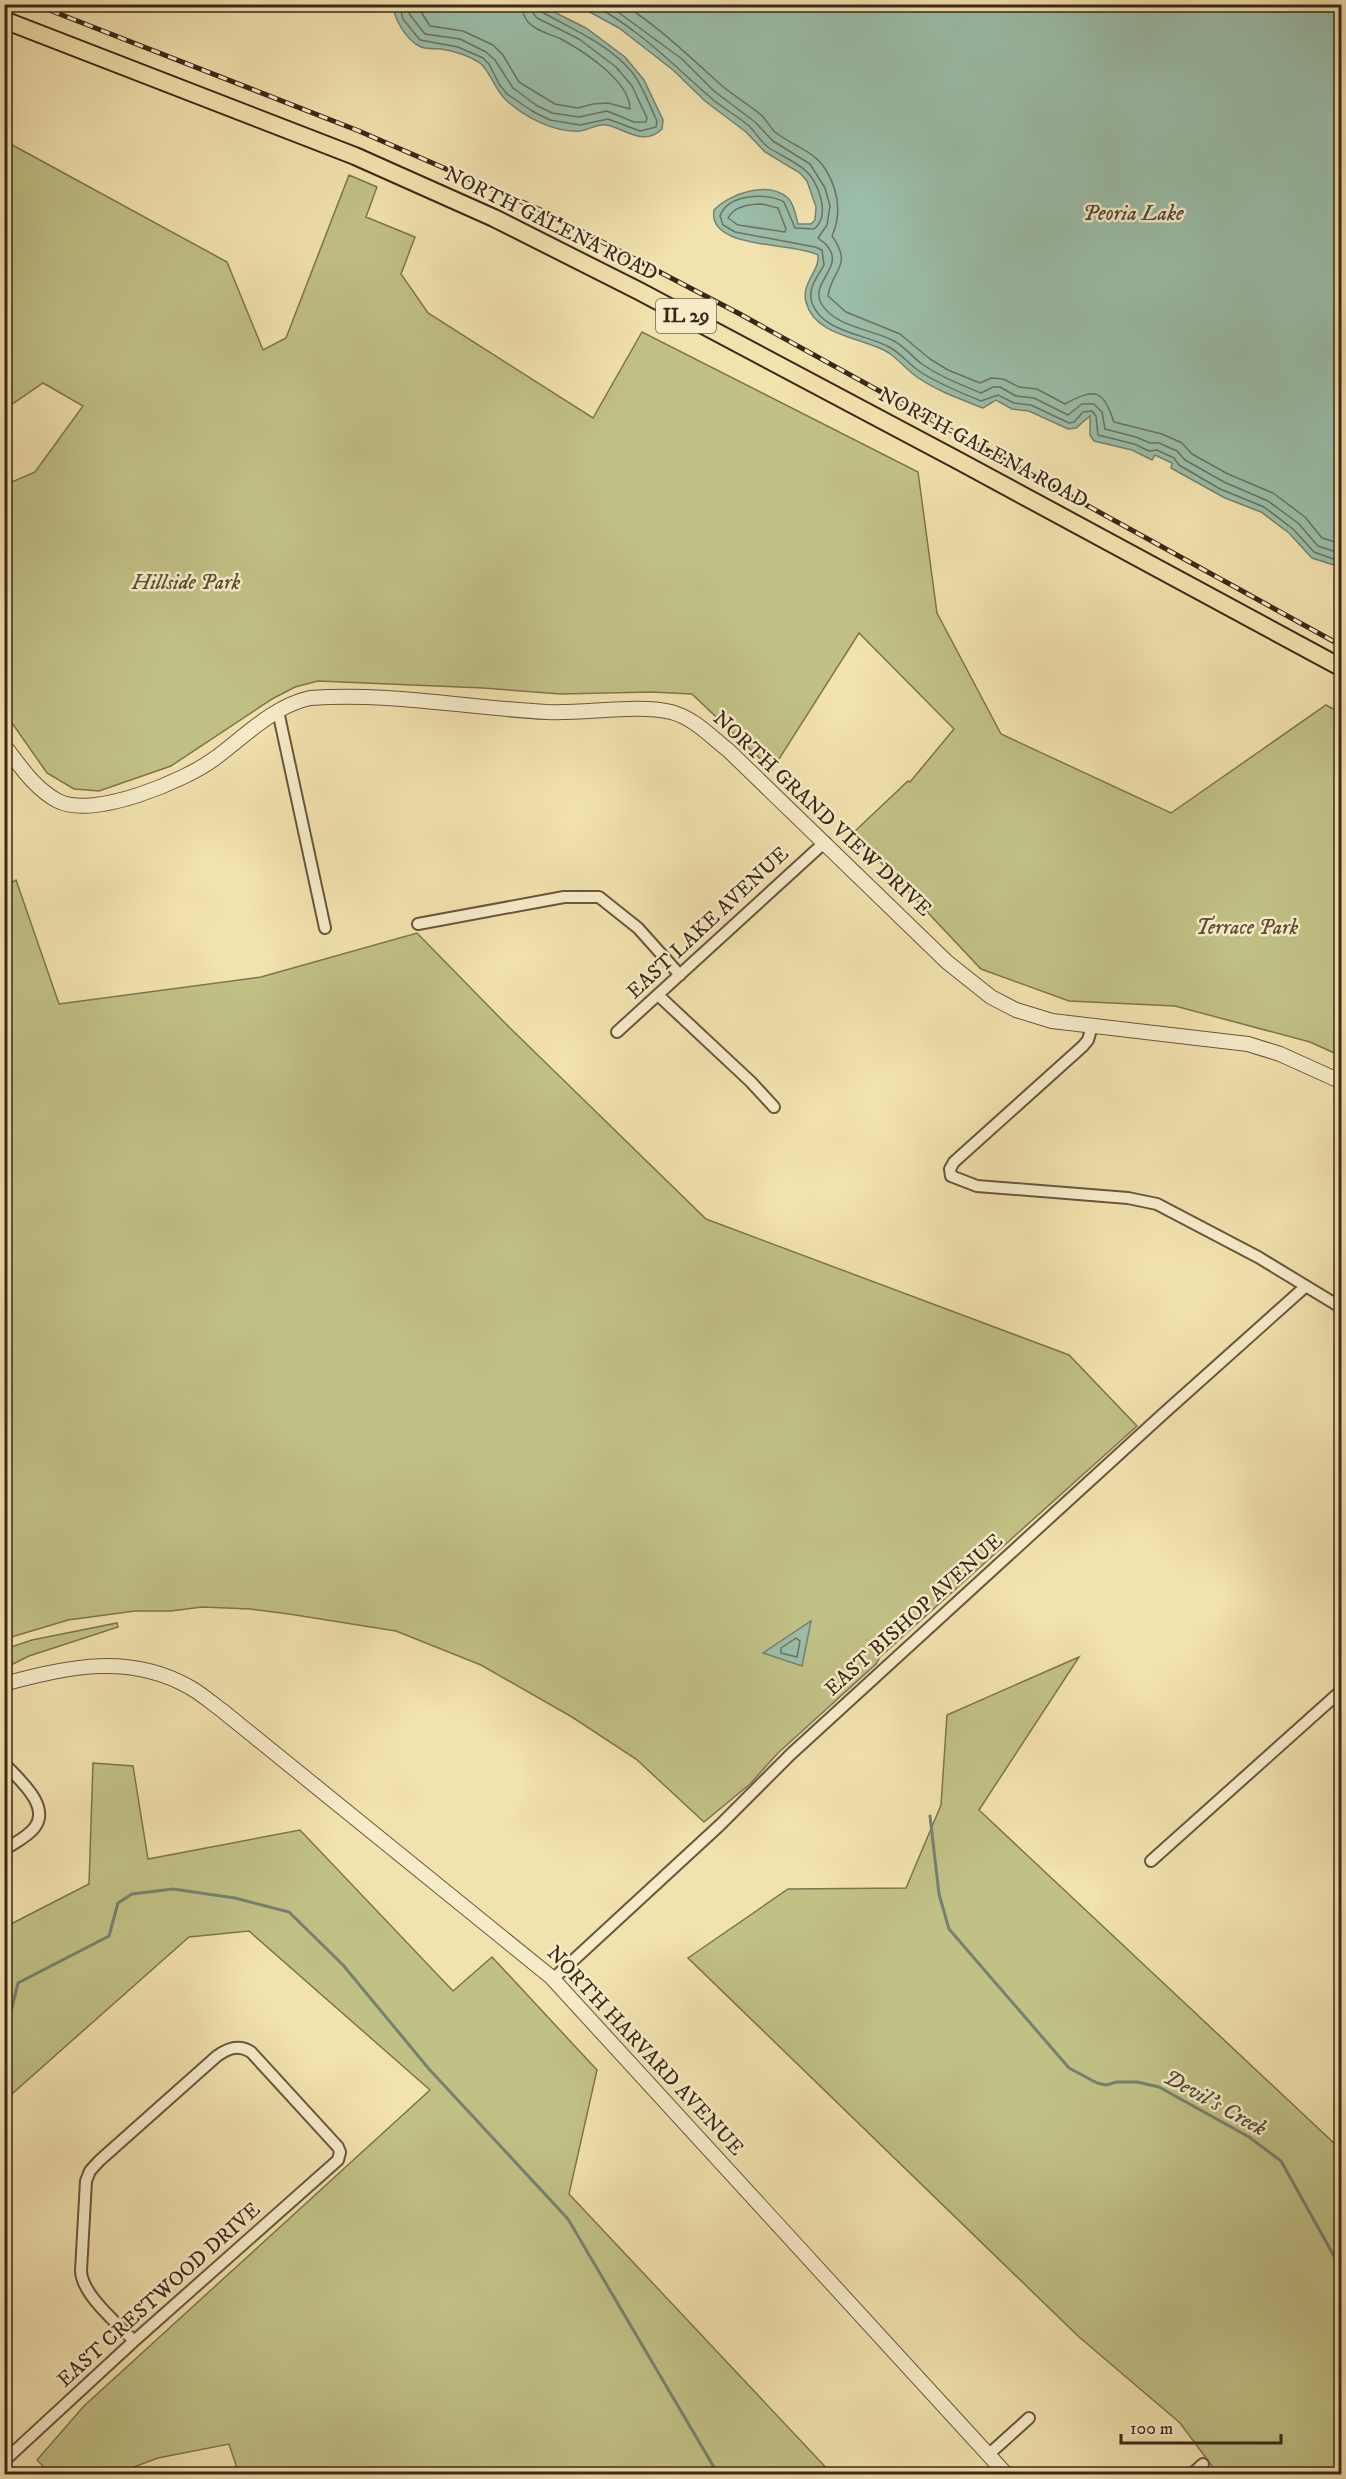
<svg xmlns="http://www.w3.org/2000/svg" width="1346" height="2479" viewBox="0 0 1346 2479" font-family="'IM FELL DW Pica',serif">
  <rect width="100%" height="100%" fill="#f2e2ae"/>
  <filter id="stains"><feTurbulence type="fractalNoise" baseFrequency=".00333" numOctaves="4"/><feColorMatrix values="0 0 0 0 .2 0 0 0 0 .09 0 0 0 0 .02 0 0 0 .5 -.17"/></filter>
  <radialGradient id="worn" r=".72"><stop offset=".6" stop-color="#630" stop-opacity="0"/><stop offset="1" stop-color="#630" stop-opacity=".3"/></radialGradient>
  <!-- green -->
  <path fill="#c1c186" stroke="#7e744f" stroke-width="1.5" d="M5 141 227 262 263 350 286 338 349 175 377 187 366 217 415 237 401 274 428 313 593 418 642 332 918 472 937 613 1001 734 1171 813 1326 705 1337 711 1341 706V1056L1310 1042 1175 1006 1069 1001 981 969 853 833 908 781 910 782 954 729 859 633 772 770 692 694 651 692 561 694 483 688 318 681 295 687 272 699 171 766 99 791 74 789 47 773 5 713V485L35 472 83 406 43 383 5 409Z
    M16 880 59 1004 261 977 417 933 505 1023 706 1219 1069 1355 1137 1426 880 1657 876 1664 778 1753 750 1784 704 1822 636 1759 572 1717 481 1665 396 1631 289 1614 250 1609 202 1607 171 1611H135L68 1620 5 1639 4 887Z
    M117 1623 118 1627 29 1656 5 1668V1649L32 1640Z
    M1079 1657 979 1810 1336 2145 1341 2141V2474H1218L1180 2423 1078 2336 688 1958 788 1889 906 1888 941 1805 947 1715Z
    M93 1763 133 1766 148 1859 300 1830 453 1991 492 1957 597 2070 569 2194 832 2474H239L229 2444 158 2458 115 2474H51L37 2460 84 2406 430 2090 249 1931 189 1937 5 2100V1927L89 1884Z"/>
  <!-- water -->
  <path fill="#9bbeaa" stroke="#758270" stroke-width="1.5" d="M393 5H540L586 28 625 57 644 80 663 120 662 129C643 147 626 129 607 125 598 123 589 130 580 131 555 133 524 117 506 100 495 90 490 71 480 63 469 56 454 51 441 49 434 48 426 50 419 46 406 39 394 19 393 5Z
    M577 5H1341V577L1334 565 1312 558 1289 533 1261 512 1225 498 1171 468 1172 463 1155 455 1152 460 1132 450 1094 441 1090 435V416L1076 428 1068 429 1029 411 1012 409 996 400 983 408C960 399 937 391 917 377 907 370 899 360 889 353 864 337 815 337 806 302 801 283 820 271 818 255 794 242 707 250 714 210 729 194 768 180 788 198 794 204 796 215 798 224H811L815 220 816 207 807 181 800 173 765 152 746 132 705 101 673 70 619 28Z
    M811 1621 802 1666 763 1653Z"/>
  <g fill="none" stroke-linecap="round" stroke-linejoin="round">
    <!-- shore -->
    <path stroke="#6b7261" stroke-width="1.5" d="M399 4 403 19 420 40 458 47 483 58 489 64 499 84 507 94 532 111 550 120 580 125 608 119 640 131 656 127 657 121C649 105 643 85 631 71 608 44 572 29 542 12L539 4
      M407 4 410 15 425 34 460 39 486 52 495 60 513 88 536 105 552 113 579 117 607 111 634 122H646L647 118 632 86 616 67 579 39 537 18 533 13 531 4
      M416 4 430 26 463 31 493 45 503 55 519 82 555 104 578 108 593 104 608 103 630 109C630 81 583 51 561 39 550 34 536 31 528 22 524 17 522 11 522 4
      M591 4C637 27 672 64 710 97 722 108 738 116 750 127 757 134 761 142 768 147 782 157 799 162 810 175 820 189 830 217 814 229L795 228 784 202C766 192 728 194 720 216L723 225 735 232 815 247 822 250 824 265C818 276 807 288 812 303 823 333 867 334 891 348 901 354 909 364 919 371 938 384 960 392 981 401L998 395 1014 403 1031 405 1069 423 1074 422 1083 412 1092 411 1096 416 1098 435 1134 444 1149 451 1157 450 1174 458 1179 465 1220 489 1264 507 1293 529 1314 552 1336 560 1342 566
      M607 4 682 59 714 91 755 122 773 141 810 164 825 188 830 206 827 225 818 238C821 241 826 243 828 247 844 267 810 283 821 303 834 327 872 329 894 341 904 346 912 357 922 364 940 377 960 384 981 393L993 387H1000L1016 396 1034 398 1068 415 1082 404H1094L1102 412 1105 429 1136 437 1150 443H1159L1177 451 1185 460 1224 482 1268 501 1298 523 1318 546 1342 554
      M623 4C659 27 689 56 720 84 732 95 747 103 760 114 766 119 770 127 775 132 792 146 814 150 826 170 839 192 842 213 832 236 854 267 831 270 828 296L846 312 900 334 930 359 948 370 980 383 991 378 1003 379 1019 387 1037 389 1065 404C1096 387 1103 390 1114 422L1162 434 1182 443 1192 454 1228 474 1273 493 1305 517 1322 538 1342 544
      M762 204 778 208 786 229 785 232 738 225 728 218C734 206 749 204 762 204Z
      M796 1638 800 1641 797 1657 781 1653V1648Z"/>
    <!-- stream -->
    <path stroke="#758270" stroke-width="3" d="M930 1816 939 1894 949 1929 1069 2068 1097 2083 1106 2085 1117 2082H1137L1159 2087 1249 2137 1281 2161 1334 2256 1342 2294
      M4 2023 8 2024 18 1983 109 1936 118 1903 132 1894 173 1889 235 1898 289 1912 343 1965 429 2069 568 2219 718 2474"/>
    <!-- minor casing -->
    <g stroke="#69563e" stroke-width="14">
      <path id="minor" d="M278 711 325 928
        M418 924 564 897H599L638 928 680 975
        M658 995 751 1082 774 1107
        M1092 1026 1088 1040 1083 1046 954 1162 950 1169 951 1176 977 1186 1128 1198 1157 1204 1258 1257 1342 1308
        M617 1032 825 842
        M4 1763C17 1778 51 1805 35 1827 28 1837 14 1843 4 1850
        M1151 1861 1342 1690
        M553 1979 720 1825 791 1754 1163 1414 1306 1286
        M988 2455 1029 2418
        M4 2461 134 2341 338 2160 340 2152 338 2147 251 2052C239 2044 228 2048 217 2056L99 2161 90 2171 86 2181 81 2271C82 2295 118 2324 134 2341
        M1192 2474 1203 2464"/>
    </g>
    <!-- tertiary casing -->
    <g stroke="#69563e" stroke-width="16">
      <path id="tertiary" d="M4 745C20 766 35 789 58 801 94 819 184 781 214 759 243 738 273 706 310 698 389 692 469 708 547 712 584 714 638 704 671 712 694 718 710 736 728 750L947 962 991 997 1016 1010 1052 1021 1248 1044 1280 1054 1342 1082
        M4 1684C68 1666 131 1653 191 1688 203 1695 213 1704 224 1712L551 1977 1006 2474"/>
    </g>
    <!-- primary casing -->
    <g stroke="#3b2718" stroke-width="20">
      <path id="primary" d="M4 20 355 156 494 218 639 291 959 461 1342 668"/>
    </g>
    <!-- minor -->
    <use href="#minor" stroke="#f7ecca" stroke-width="10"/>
    <!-- tertiary -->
    <use href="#tertiary" stroke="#f7ecca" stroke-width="14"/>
    <!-- primary -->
    <use href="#primary" stroke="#f2e2ae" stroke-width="16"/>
    <!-- rail casing -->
    <g stroke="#3b2718" stroke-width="5">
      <path id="rail" d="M34 4 359 131 543 211 738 313 1342 646"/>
    </g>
    <!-- rail -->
    <use href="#rail" stroke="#f7ecca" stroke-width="3" stroke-dasharray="9" stroke-linecap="butt"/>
  </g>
  <g text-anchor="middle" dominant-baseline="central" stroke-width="5" stroke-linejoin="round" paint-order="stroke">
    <!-- shield labels -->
    <rect fill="#f7ecca" stroke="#73624d" stroke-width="1.5" x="656" y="299" width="60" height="34" rx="4.5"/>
    <g font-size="20" font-weight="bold" fill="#3b2718">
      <text x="686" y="316">IL 29</text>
    </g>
    <!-- street labels -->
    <g font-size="21" fill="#3b2718" stroke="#f7ecca">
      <text transform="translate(551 224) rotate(26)">NORTH GALENA ROAD</text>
      <text transform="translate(983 448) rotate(28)">NORTH GALENA ROAD</text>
      <text transform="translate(822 814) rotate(43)">NORTH GRAND VIEW DRIVE</text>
      <text transform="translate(708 923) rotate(-43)">EAST LAKE AVENUE</text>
      <text transform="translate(914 1615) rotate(-42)">EAST BISHOP AVENUE</text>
      <text transform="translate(645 2051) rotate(47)">NORTH HARVARD AVENUE</text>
      <text transform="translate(159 2295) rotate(-42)">EAST CRESTWOOD DRIVE</text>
    </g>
    <!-- park labels -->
    <g font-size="21" font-style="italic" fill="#5c4e34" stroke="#f7ecca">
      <text x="186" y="583">Hillside Park</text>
      <text x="1247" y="928">Terrace Park</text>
    </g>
    <!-- water labels -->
    <g font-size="22" font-style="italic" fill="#534d3c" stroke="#f7ecca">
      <text x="1133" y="213">Peoria Lake</text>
      <text transform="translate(1215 2103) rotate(29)">Devil's Creek</text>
    </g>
  </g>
  <!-- margin -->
  <rect width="1346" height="2479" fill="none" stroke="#f2e2ae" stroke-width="24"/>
  <rect x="6" y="6" width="1334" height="2467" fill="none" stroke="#3b2718" stroke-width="3"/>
  <rect x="12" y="12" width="1322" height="2455" fill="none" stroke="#3b2718" stroke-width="1.5"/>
  <!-- scale -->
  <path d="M1121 2434v9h160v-9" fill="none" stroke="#3b2718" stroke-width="3"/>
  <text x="1130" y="2434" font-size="18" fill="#3b2718" stroke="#f7ecca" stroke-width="4.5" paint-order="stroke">100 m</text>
  <rect width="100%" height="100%" filter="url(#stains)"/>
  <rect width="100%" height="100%" fill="url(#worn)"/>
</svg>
